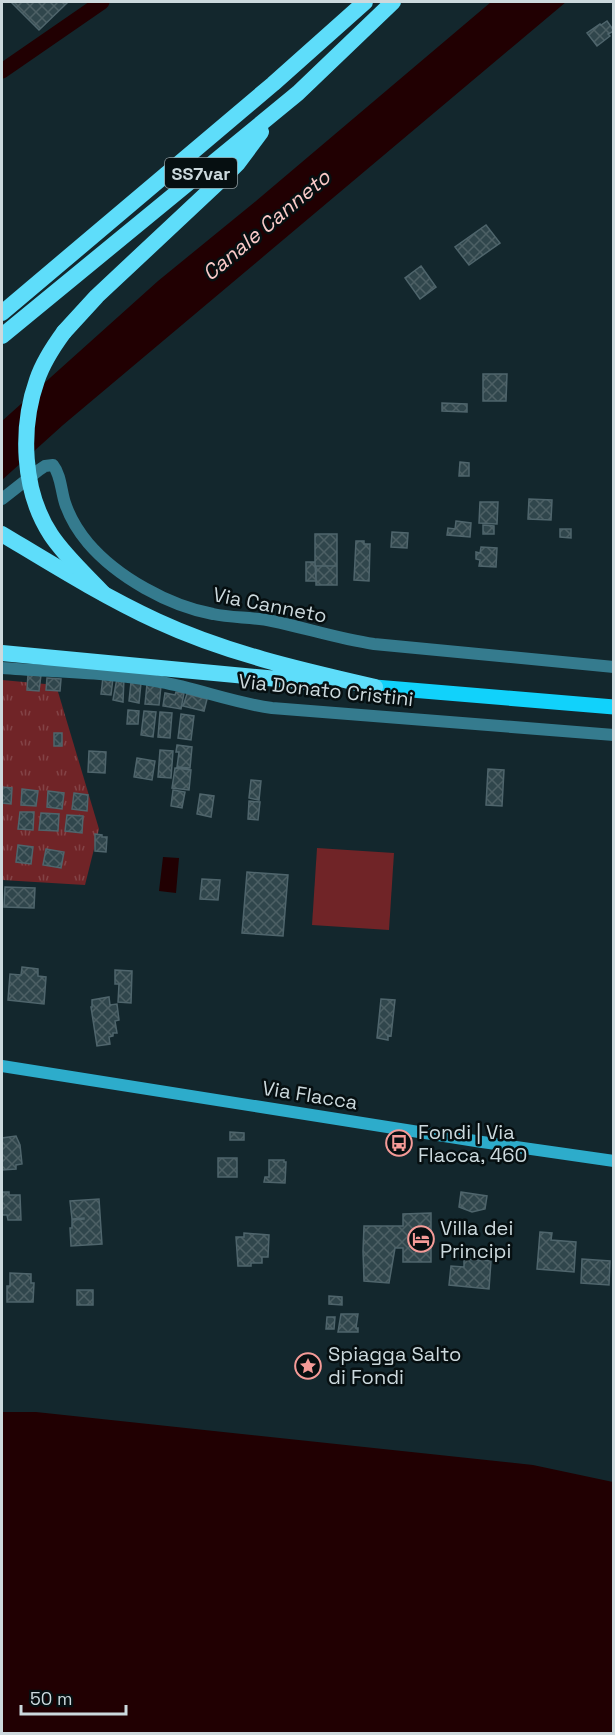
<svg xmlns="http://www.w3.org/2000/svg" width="615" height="1735" viewBox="0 0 615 1735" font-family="'Space Grotesk',sans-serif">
  <defs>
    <pattern id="grass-tufts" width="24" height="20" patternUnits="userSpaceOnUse" patternTransform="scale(1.5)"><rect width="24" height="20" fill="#702427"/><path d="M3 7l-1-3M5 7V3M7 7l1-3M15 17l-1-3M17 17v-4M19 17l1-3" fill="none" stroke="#834346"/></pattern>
    <pattern id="building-cross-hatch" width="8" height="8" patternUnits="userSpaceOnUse" patternTransform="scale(1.5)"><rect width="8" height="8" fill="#30464c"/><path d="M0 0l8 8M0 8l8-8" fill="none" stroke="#4d6065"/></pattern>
  </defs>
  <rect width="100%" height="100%" fill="#13272d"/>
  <!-- grass -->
  <path fill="url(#grass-tufts)" d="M2 680 56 685 99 829 85 885 2 880Z"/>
  <!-- pitch -->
  <path fill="#702427" d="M317 848 394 853 389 930 312 925Z"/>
  <!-- water -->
  <path fill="#210002" d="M491 2H566L63 425 2 480V421L158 281 256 201Z
    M163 857 179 858 176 893 159 891Z
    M2 1412H36L533 1465 613 1482V1733H2Z"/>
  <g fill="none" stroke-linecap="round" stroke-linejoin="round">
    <!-- canal -->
    <path stroke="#210002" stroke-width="15" d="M2 71 102 2"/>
  </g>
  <!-- building -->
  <path fill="url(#building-cross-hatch)" stroke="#4f656c" stroke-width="1.5" d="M11 2H68L39 30Z
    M607 21 614 31 608 34 610 36 597 46 587 33 600 24 601 25Z
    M486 225 500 243 469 265 455 247Z
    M421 266 436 287 420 299 405 278Z
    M483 374H507L506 401H483Z
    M442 403 467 404V412L442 411Z
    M460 462 469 463V476H459Z
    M529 499 552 500 551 520 528 519Z
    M480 502H498L497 524 479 523Z
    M456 521 471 523 470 537 447 535 448 528 455 529Z
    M483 525 494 526V534H483Z
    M560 529H571V538L560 537Z
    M392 532 408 533 407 548 391 547Z
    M315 534H337V566H315Z
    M356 541H364V544H370L369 581 354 580Z
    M481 547 497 548 496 567 479 566 480 560 476 559V552L480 553Z
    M306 562H315L316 581H306Z
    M316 566H337V585H316Z
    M28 674 41 675 39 691 27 690Z
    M103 677 113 678 111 695 101 694Z
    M47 678 61 679 60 691 46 690Z
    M117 678H124L123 702 113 700Z
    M131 682 141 683 139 703 129 701Z
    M147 684 161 686 159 705 145 704Z
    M176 692 184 693 181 709 163 706 165 693 175 695Z
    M187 694 207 699 204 711 183 706Z
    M128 710 139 711 138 724H127Z
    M144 711 156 712 153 737 141 735Z
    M160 712 172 713 170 738 158 737Z
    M181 714 194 716 191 740 178 738Z
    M54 733H62V746H54Z
    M177 745 192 747 190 768 177 767 179 752H176Z
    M160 750 173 751 171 778 158 777Z
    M89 751 106 752 105 773 88 772Z
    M137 758 155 761 152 780 134 777Z
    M175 768 191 770 189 790 172 788Z
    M488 769 504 770 502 806 486 805Z
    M251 780 261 781 259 800 249 798Z
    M2 787 12 788 11 804 2 803Z
    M22 789 38 791 36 806 21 805Z
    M173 790 185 792 182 808 171 806Z
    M48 791 64 793 62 809 47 807Z
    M74 793 88 795 87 811 72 809Z
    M200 794 214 796 211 817 197 814Z
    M249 801 260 802 258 820 248 819Z
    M20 812H34L33 830 18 829Z
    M41 813 59 814 58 831 39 830Z
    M67 815 83 816 82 833 65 831Z
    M95 834 102 835V837H107L106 852 95 851Z
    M18 845 33 847 31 864 16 862Z
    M46 849 64 852 61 868 43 865Z
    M247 872 288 875 283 936 242 933Z
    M202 879 220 880 218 900 200 899Z
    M5 887 35 888 34 908 4 907Z
    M22 967 38 969V976L46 977 44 1004 8 1000 10 974 21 975Z
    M115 970 132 971 131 1003 118 1002 119 984H115Z
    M109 997 110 1005 117 1004 119 1020 115 1021 117 1033H113V1036L109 1037 110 1044 97 1046 91 1007H92V1000Z
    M381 999 395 1000 391 1036 388 1035V1040L377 1038Z
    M230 1132 244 1133V1140H230Z
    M16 1136 20 1145 22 1164 16 1165V1169L2 1170V1138Z
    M218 1158H237V1177H218Z
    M269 1160H284V1162H286L285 1183 264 1182 265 1177H269Z
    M2 1192H9V1195H20L21 1220H8L7 1215H2Z
    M461 1192 487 1196 485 1209 472 1212 459 1207Z
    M99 1199 102 1244 71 1246 70 1228H72V1220L84 1219V1218L72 1219 70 1201Z
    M431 1213V1262H403V1248H395L389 1283 364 1281 363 1251 364 1226H403V1214Z
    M540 1232 552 1233 551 1240 576 1242 574 1272 537 1269Z
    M244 1233 269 1235 268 1257H262V1263H251V1266H238L236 1237H244Z
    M464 1259 491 1261 489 1289 449 1285 451 1266 464 1267Z
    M582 1259 610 1261 609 1285 581 1283Z
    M10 1273 31 1274V1283H34L33 1302H7V1286H10Z
    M77 1290H93V1305H77Z
    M329 1296 342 1297V1305L329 1304Z
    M341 1314H358L356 1328H358V1332H338Z
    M327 1317H335L334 1329H326Z"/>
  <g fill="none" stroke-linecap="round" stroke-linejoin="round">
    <!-- minor -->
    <path stroke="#357b8e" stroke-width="12" d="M2 499 39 470 45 466 53 465C61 475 61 491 65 503 70 518 78 531 88 543 117 577 169 606 213 614 232 618 252 617 272 621 306 628 339 639 374 644L614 667
      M2 668C54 672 109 672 161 682 199 689 234 703 272 708L614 735"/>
    <!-- secondary -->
    <path stroke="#2daccb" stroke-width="12" d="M2 1066 482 1142 614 1161"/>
    <!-- primary -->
    <path stroke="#11d2fb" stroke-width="15" d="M375 687 614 707"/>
    <!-- trunk -->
    <path stroke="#5eddfa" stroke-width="16" d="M2 313 273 84 365 2
      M64 332 97 296 223 178 238 163 261 132
      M2 336 298 93 393 2
      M2 534C52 564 103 596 157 621 226 653 301 670 375 687
      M2 653 320 683"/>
    <!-- trunk-bridge -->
    <path stroke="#5eddfa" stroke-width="16" d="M64 332C53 347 43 362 37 380 20 428 22 491 51 535 65 556 85 574 103 593"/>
  </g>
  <!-- icons -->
  <defs>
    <g id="bus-ring" transform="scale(1.35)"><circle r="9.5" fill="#060f11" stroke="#f59b98" stroke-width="1.5"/><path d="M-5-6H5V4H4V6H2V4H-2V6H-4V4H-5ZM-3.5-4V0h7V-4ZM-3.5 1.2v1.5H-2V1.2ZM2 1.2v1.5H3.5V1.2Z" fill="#f59b98"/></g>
    <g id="hotel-ring" transform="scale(1.35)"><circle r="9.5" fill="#060f11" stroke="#f59b98" stroke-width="1.5"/><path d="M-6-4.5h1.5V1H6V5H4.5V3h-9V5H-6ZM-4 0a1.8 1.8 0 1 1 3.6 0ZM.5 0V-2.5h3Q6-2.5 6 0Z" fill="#f59b98"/></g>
    <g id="sight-ring" transform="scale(1.35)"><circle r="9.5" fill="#060f11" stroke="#f59b98" stroke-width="1.5"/><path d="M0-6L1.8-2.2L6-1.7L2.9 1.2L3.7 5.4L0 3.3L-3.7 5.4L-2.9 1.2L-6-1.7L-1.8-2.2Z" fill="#f59b98"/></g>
  </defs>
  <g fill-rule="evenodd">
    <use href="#bus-ring" x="399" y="1143"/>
    <use href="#hotel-ring" x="421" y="1239"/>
    <use href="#sight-ring" x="308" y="1366"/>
  </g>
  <g text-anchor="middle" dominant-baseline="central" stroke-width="5" stroke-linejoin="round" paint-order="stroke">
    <!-- shield labels -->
    <rect fill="#060f11" stroke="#919ca0" stroke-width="1.5" x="165" y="158" width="72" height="30" rx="4.5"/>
    <g font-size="18" font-weight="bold" fill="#ccd9dd">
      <text x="201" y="173">SS7var</text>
    </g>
    <!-- street labels -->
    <g font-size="20" fill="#ccd9dd" stroke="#060f11">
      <text transform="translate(270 605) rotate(11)">Via Canneto</text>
      <text transform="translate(326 690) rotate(6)">Via Donato Cristini</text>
      <text transform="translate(310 1095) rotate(9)">Via Flacca</text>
    </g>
    <!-- poi labels -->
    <g font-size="20" fill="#ccd9dd" stroke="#060f11" text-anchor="start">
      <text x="418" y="1132">Fondi | Via<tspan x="418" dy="23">Flacca, 460</tspan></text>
      <text x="440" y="1228">Villa dei<tspan x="440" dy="23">Principi</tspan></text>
      <text x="328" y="1354">Spiagga Salto<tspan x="328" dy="23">di Fondi</tspan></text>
    </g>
    <!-- water labels -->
    <g font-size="21" font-style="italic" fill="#facac8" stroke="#060f11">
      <text transform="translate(266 225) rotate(-40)">Canale Canneto</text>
    </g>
  </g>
  <!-- border -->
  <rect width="615" height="1735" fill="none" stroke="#ccd9dd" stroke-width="6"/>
  <!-- scale -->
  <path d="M21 1705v9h105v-9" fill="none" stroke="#ccd9dd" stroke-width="3"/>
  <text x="30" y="1705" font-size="18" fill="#ccd9dd" stroke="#060f11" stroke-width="4.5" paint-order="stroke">50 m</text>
</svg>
